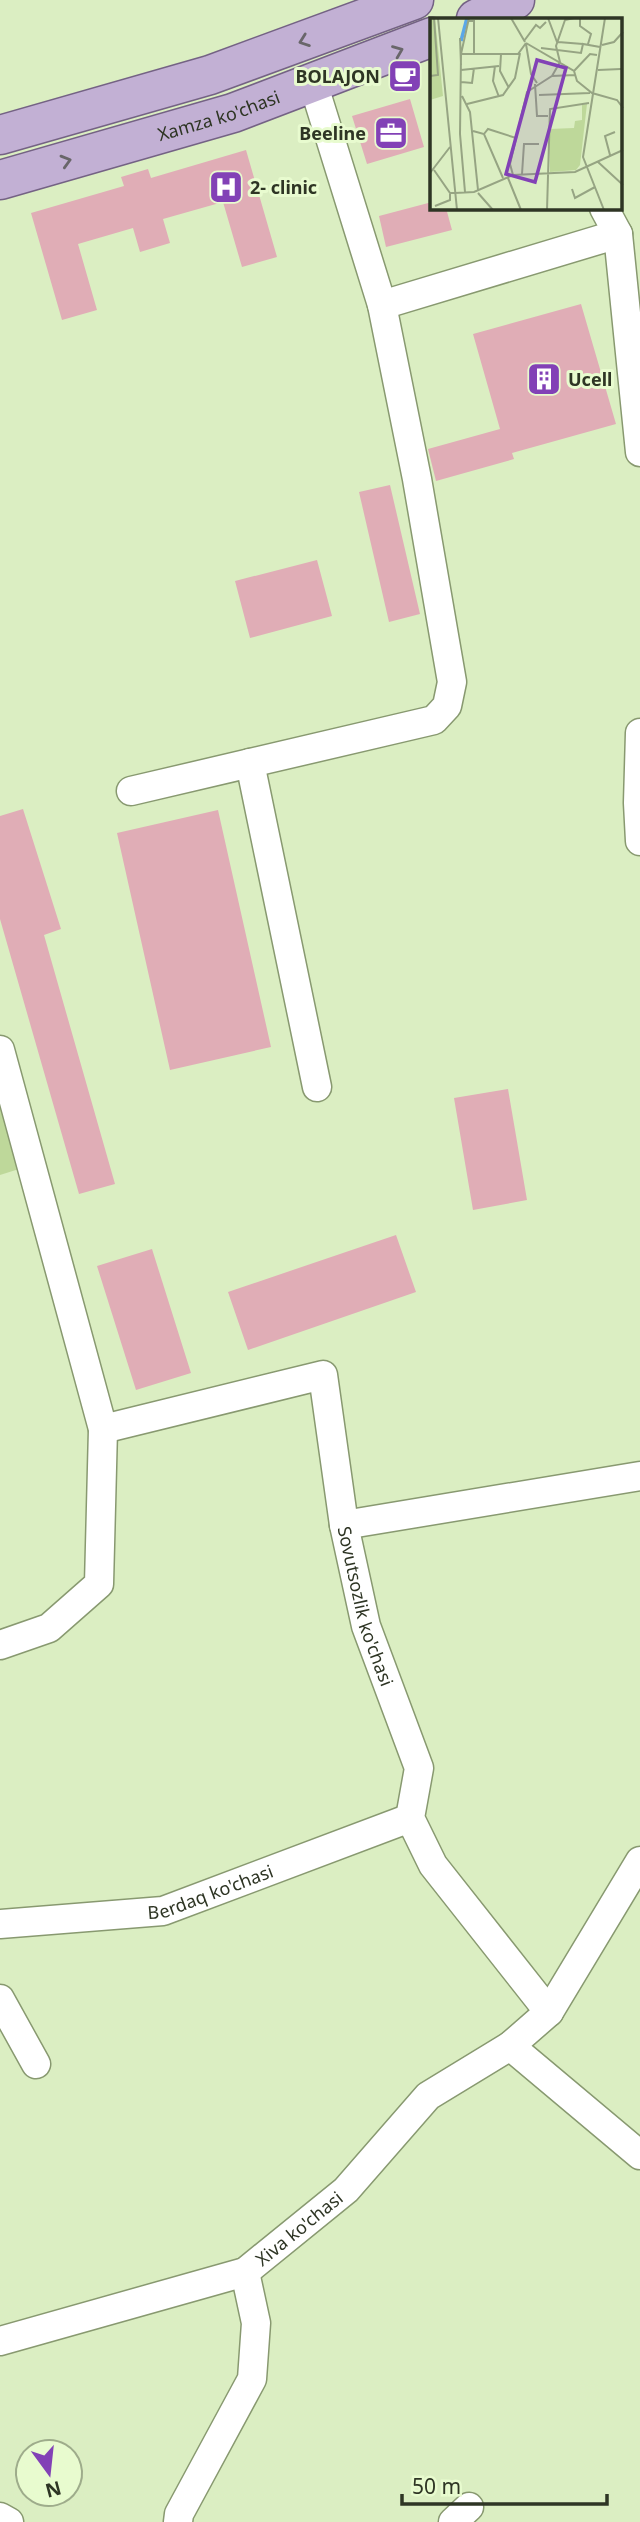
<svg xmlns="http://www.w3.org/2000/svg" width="640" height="2522" viewBox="0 0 640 2522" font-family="'Noto Sans',sans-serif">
  <rect width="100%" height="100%" fill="#dbeec2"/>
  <!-- park -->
  <path fill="#bed89a" d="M0 1103 19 1169 0 1175Z"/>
  <!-- building -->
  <path fill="#e0adb6" d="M410 99 424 147 367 164 352 116Z
    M246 150 277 257 242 267 223 202 163 219 170 243 140 252 133 228 78 244 97 310 62 320 31 213 124 186 121 177 148 169 151 178Z
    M432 202V208H446L452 230 386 247 379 216Z
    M581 304 616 424 512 453 514 459 436 481 428 449 500 429 473 334Z
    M390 485 420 614 389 622 359 492Z
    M317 560 332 616 250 638 235 581Z
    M23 809 61 929 44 935 115 1184 79 1194 0 919V816Z
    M218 810 271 1047 170 1070 117 833Z
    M508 1089 527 1200 473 1210 454 1098Z
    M396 1235 416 1292 248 1350 228 1292Z
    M152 1249 191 1373 136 1390 97 1266Z"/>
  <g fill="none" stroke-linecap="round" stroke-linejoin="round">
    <!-- street casing -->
    <g stroke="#889970" stroke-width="31">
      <g id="street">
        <path d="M604 208 618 234 640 452"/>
        <path d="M382 305 618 234"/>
        <path d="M640 733 638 803 640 841"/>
        <path d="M250 763 317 1087"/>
        <path d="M131 791 434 720 447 706 452 682 417 479 382 305 313 83"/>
        <path d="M0 1050 103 1429 99 1584 49 1628 0 1645"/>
        <path id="s1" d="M103 1429 323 1375 344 1525 366 1626 419 1768 410 1818 433 1865 549 2012"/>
        <path d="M344 1525 640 1476"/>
        <path id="s2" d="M0 1924 163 1911 410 1818"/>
        <path d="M0 1999 36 2064"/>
        <path d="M510 2046 640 2155"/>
        <path id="s3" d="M0 2341 245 2272 346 2190 428 2096 510 2046 549 2012 640 1861"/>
        <path d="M0 2517 9 2522"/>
        <path d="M178 2522 179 2514 252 2379 256 2323 245 2272"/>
        <path d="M453 2522 469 2507"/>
      </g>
    </g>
    <!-- primary casing -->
    <g stroke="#746284" stroke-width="41">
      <g id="primary">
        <path d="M476 19 515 0"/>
        <path d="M0 135 210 75 414 0"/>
        <path id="s4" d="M0 180 233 113 432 37"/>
      </g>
    </g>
    <!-- street -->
    <use href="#street" stroke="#fff" stroke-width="28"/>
    <!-- primary -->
    <use href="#primary" stroke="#c2b0d4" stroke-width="38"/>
  </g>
  <!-- one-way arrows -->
  <defs><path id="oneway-chevron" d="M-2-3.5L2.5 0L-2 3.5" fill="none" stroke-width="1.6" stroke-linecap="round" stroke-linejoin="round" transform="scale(1.75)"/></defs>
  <g stroke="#69666a">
    <use href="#oneway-chevron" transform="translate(304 41) rotate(160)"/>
    <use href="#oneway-chevron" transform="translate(398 51) rotate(-22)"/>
    <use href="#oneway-chevron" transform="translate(66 161) rotate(-16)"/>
  </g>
  <!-- icons -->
  <defs>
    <g id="cafe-square" transform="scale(1.75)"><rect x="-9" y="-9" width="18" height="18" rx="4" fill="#8241b6" stroke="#e8fbcf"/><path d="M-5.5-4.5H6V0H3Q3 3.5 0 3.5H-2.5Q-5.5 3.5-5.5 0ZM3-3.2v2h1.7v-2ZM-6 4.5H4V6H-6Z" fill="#fff"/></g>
    <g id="office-square" transform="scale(1.75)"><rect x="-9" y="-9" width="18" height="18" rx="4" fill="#8241b6" stroke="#e8fbcf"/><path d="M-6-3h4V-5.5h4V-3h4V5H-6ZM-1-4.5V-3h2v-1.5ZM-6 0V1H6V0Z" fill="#fff"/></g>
    <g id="hospital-square" transform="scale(1.75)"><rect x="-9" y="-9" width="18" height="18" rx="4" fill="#8241b6" stroke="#e8fbcf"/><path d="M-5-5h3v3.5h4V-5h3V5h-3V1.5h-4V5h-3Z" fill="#fff"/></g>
    <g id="building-square" transform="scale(1.75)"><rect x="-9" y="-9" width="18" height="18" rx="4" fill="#8241b6" stroke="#e8fbcf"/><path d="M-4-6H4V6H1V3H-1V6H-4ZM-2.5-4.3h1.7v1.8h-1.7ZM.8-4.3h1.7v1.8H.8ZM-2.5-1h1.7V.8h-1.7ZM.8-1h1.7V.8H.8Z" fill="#fff"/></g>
  </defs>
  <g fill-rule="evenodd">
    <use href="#cafe-square" x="405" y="76"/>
    <use href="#office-square" x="391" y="133"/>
    <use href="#hospital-square" x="226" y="187"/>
    <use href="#building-square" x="544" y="379"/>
  </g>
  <g text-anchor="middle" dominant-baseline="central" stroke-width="6" stroke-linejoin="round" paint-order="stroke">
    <!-- poi labels -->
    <g font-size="18" font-weight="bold" fill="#2e3524" stroke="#e8fbcf" text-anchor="end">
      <text x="380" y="76">BOLAJON</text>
      <text x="366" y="133">Beeline</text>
      <text x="250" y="187" text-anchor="start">2- clinic</text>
      <text x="568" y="379" text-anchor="start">Ucell</text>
    </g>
    <!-- street labels -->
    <g font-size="18" fill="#2e3524" stroke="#e8fbcf">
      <text stroke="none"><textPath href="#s4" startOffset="228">Xamza ko'chasi</textPath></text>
      <text stroke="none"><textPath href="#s1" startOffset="462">Sovutsozlik ko'chasi</textPath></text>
      <text stroke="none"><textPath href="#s2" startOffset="214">Berdaq ko'chasi</textPath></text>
      <text stroke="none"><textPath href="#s3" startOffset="324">Xiva ko'chasi</textPath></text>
    </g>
  </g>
  <!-- overview -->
  <g transform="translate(430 18)">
    <rect width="192" height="192" fill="#dbeec2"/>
    <path d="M0 0H5L13 78 0 82ZM157 86 150 147 146 152 120 154 119 111 144 110 145 103 152 102V87Z" fill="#bed89a"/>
    <path fill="none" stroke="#5ba7e8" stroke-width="3.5" d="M31 23 37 0"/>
    <path fill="none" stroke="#96a483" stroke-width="2" d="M8 0 27 192M81 0 95 24M118 0 127 24M150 0V8L161 16 158 26M38 3H44V36M30 20 31 47M94 23 106 7 110 10 116 4M128 24 153 26M96 25 144 53 147 63 162 75 187 82 193 90M96 26 101 56 107 65M172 27 184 24 193 14M111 30 151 35 153 26 170 29M31 36H88L96 25M71 36 70 53 79 70M65 48 63 63 69 79M31 52 69 48M168 52 191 51M144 53 160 36 167 37M0 58 8 57 4 0M122 58 130 44 126 28 135 2 144 0M31 64 42 65 44 50M105 66 107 98H118M109 77 160 75M32 78 40 94 48 172M37 86 73 77 85 60 90 35M43 113 54 116 73 160M54 116 58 111 86 120M180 137 175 118 185 114M168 144 193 167M4 152 20 175H25M0 155 20 129M92 156 94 126H109M83 157 80 146 97 74 122 58 145 57M78 160 91 192M142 171 145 180 165 169M35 174 30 116 31 36 39 0M25 175 44 174 83 157 145 154 193 132M48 175 63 192M5 188 20 182V176M117 192 120 91 159 85M174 192 153 139 175 0"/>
    <path fill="#8241b6" fill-opacity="0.15" stroke="#8241b6" stroke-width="3.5" d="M107 42 136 50 105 164 76 156Z"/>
    <rect width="192" height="192" fill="none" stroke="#2e3524" stroke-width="3.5"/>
  </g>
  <!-- north arrow -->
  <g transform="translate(49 2473) rotate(165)"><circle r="33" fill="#e8fbcf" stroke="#9eac8b" stroke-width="2"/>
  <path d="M0-5L12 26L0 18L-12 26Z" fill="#8241b6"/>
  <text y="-10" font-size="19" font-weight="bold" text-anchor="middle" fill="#2e3524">N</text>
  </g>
  <!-- scale -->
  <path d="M402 2494v10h205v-10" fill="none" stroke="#2e3524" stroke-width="3.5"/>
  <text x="412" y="2494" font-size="21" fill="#2e3524" stroke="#e8fbcf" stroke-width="5" paint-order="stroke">50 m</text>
</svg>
